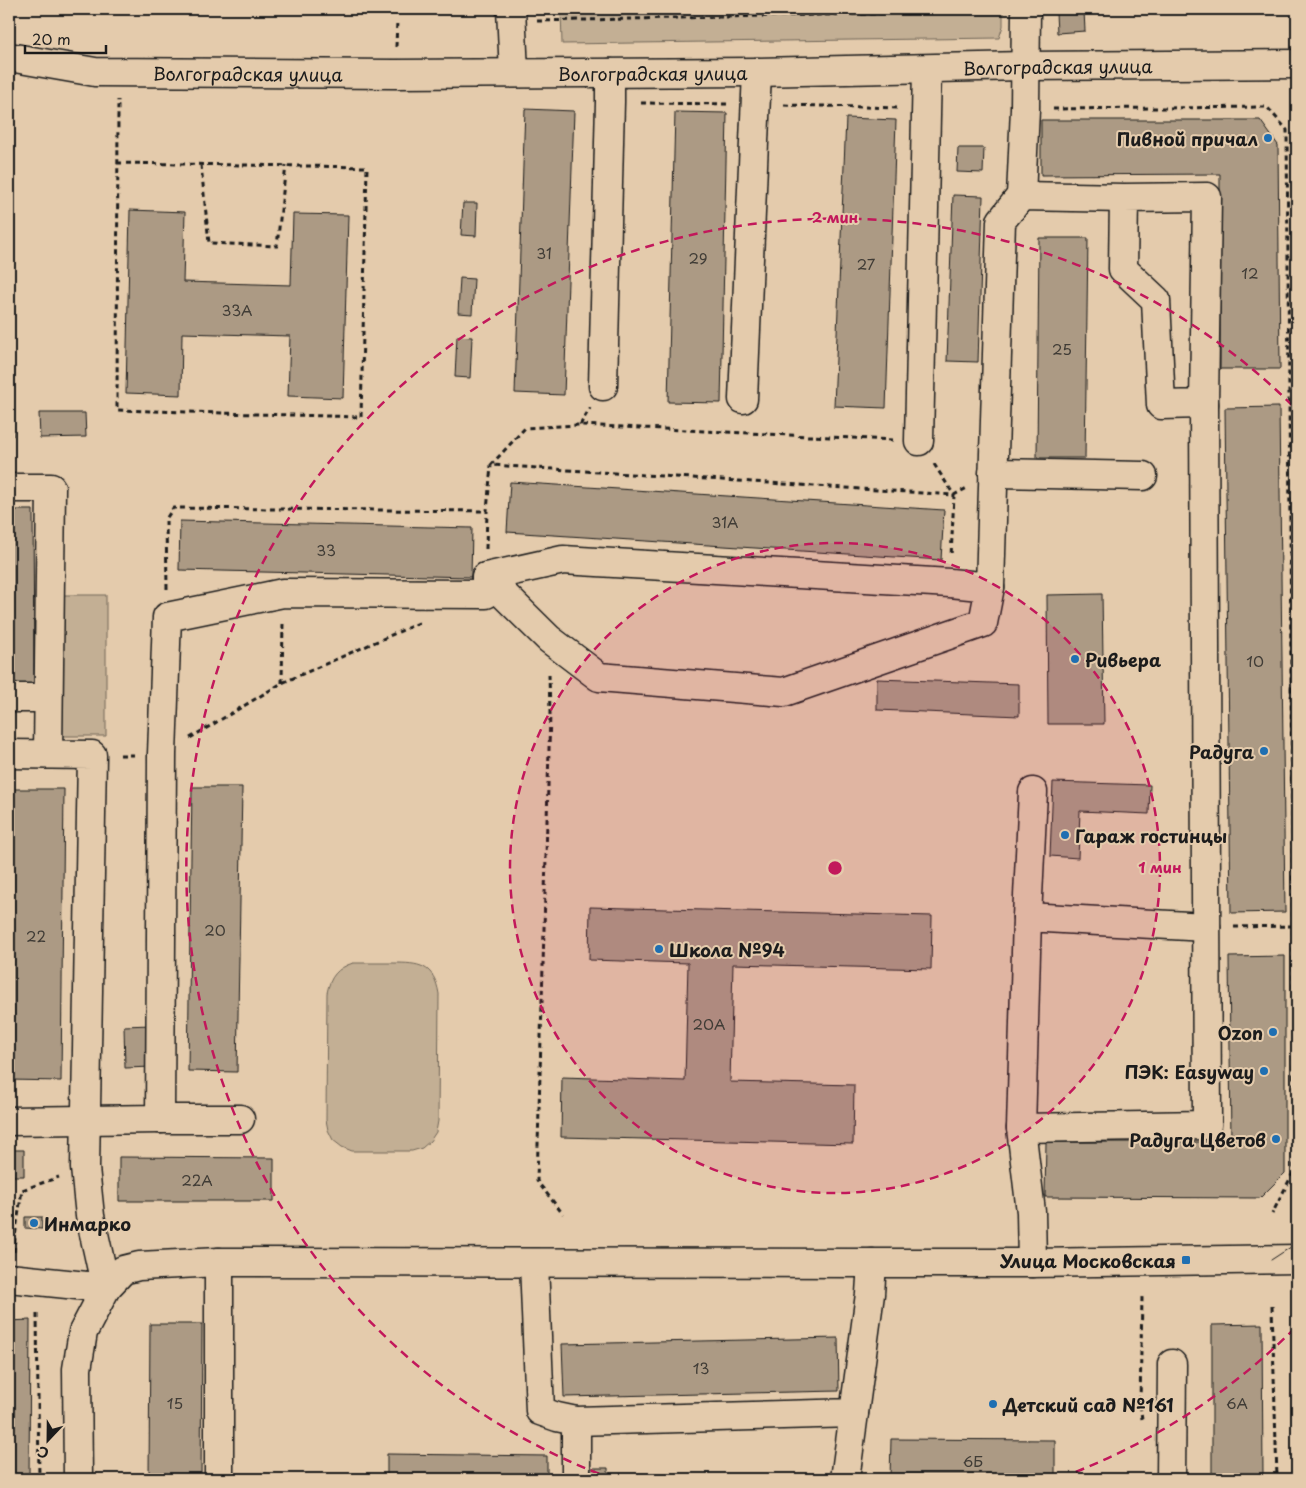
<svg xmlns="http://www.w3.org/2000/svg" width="1306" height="1488" viewBox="0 0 1306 1488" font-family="'Playpen Sans',sans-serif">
  <rect width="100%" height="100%" fill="#e4cbac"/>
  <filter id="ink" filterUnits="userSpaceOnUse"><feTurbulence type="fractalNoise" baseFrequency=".02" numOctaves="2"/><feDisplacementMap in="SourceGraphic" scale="10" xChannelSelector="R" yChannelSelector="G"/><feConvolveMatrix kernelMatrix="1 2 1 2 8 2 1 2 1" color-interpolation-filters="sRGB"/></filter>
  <g filter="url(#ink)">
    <!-- green -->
    <path fill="#c3af94" stroke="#706658" d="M561 9H1003V26L999 38 562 44Z
      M61 595H106V736H59Z
      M353 963C366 963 380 963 393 963 419 963 434 964 439 994L438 1121 436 1132 430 1141 422 1148 412 1151H352L342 1147 333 1140 328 1130 326 1120 327 993C330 977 337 968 353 963Z"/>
    <!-- building -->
    <path fill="#ac9a84" stroke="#1c1c1c" d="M1084 11 1085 31 1057 33 1056 13Z
      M525 109 574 111 564 395 515 393Z
      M675 112 727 113 721 403 668 402Z
      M846 118 896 120 886 408 834 406Z
      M1041 120H1260L1278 145 1280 369H1220V174L1041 175Z
      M958 148H984L983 173 957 172Z
      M953 195 983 196 978 362 947 361Z
      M463 203H477L476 236 461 235Z
      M130 210 185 212 183 282 291 285 293 214 348 215 343 398 288 396 290 336 182 333 181 395 126 393Z
      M1039 238H1088L1085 458H1037Z
      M460 278 474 279 472 314 458 313Z
      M457 336 472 337 470 378 455 377Z
      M1279 407 1285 912 1231 913 1225 408Z
      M9 411H13V436H9Z
      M39 413H85L86 437 40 438Z
      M510 482 944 510 941 560 507 532Z
      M9 510H33L34 686H9Z
      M180 521 472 528 471 577 179 570Z
      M1102 594 1104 724H1048L1047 595Z
      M877 679 1019 684V716L877 710Z
      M1053 782 1150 785 1149 814 1080 811 1078 858 1050 856Z
      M192 787H242L237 1072 188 1071Z
      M9 789H64L61 1081 9 1080Z
      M590 907 932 916 931 969 733 964 730 1082 854 1085 853 1144 561 1137 562 1077 685 1081 688 963 589 960Z
      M1285 956V1173L1260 1198 1045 1197 1046 1142H1231L1229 957Z
      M151 1025 153 1067 125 1068 124 1026Z
      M9 1150H24V1176H9Z
      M119 1157 274 1158V1201H119Z
      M25 1217H42V1229L25 1228Z
      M30 1320 29 1479H9V1321Z
      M150 1324H202L201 1479H149Z
      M1262 1324 1263 1479H1212V1325Z
      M838 1338 839 1391 564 1397 562 1344Z
      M891 1439 1055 1440V1479H890Z
      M387 1454 547 1456V1479H387Z
      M587 1468H608V1479H586Z"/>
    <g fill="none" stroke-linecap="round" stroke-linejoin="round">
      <!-- minor casing -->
      <g stroke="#1c1c1c" stroke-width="31">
        <g id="minor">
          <path d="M511 9 514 73"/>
          <path id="s1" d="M9 57 95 72 395 74 757 72 1025 66 1297 64"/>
          <path d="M1010 210 1021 196 1124 198 1123 269 1156 300 1161 405 1204 404 1207 197 1124 198"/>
          <path d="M603 386 610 102V73"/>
          <path d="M743 399 757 72"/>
          <path d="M919 441 927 69"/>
          <path d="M993 473 1143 476"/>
          <path d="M9 488H51L48 754"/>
          <path d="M486 577 549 639 599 677 784 692 983 623 990 587"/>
          <path d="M9 698H48"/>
          <path d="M9 754 92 755 85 1168 90 1216 106 1288"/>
          <path d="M1027 917 1033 792"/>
          <path d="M160 1119H240"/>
          <path d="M9 1121 160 1119 162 754 167 617 283 593 486 594V577L563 560 950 583 990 587 1001 221 1021 196 1025 109 1026 9"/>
          <path d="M1021 1128 1027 917 1206 927"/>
          <path d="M534 1263 540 1411 557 1417 576 1421 854 1413 870 1294 872 1263"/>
          <path d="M1032 1263 1031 1212 1021 1128 1207 1125 1204 404"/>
          <path d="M9 1278 106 1288"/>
          <path d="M78 1479 77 1369 83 1332 106 1288 123 1270 139 1266 219 1262 872 1263H1032L1297 1259"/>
          <path d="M219 1479V1262"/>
          <path d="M576 1479V1421"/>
          <path d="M845 1479 854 1413"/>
          <path d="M1171 1479 1172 1364"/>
        </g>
      </g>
      <!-- path -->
      <path stroke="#1c1c1c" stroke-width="3" stroke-dasharray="5 4" stroke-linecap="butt" d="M537 21 999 11
        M396 47 397 20
        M641 103 730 104
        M784 105 900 108
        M1053 109 1267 107 1287 130 1293 926 1294 1171 1272 1214
        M117 163 367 167 361 417 117 410 118 100
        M201 165 209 243 277 246 286 165
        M580 425 590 408
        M893 440 580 425 525 428 491 465 954 495 967 488
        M934 464 954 495 951 557
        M486 549 487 511 491 466
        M167 589 166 519 173 508 487 511
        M549 674 550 713 537 1181 563 1214
        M282 683 283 622
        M190 738 282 683 421 622
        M120 755H136
        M1234 927 1293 926
        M9 1237H15L22 1190 59 1177
        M14 1252 15 1237
        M1272 1306 1277 1479
        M37 1314 39 1479
        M1142 1419 1140 1404 1142 1297"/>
      <!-- minor -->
      <use href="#minor" stroke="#e4cbac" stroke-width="28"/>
      <!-- tram -->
      <path stroke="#1c1c1c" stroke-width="1" d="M1271 1260 1297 1243"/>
    </g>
  </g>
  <!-- distance rings -->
  <circle cx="835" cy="868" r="325" fill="#c2185b" fill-opacity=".12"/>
  <g fill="none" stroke="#c2185b" stroke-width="2.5" stroke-dasharray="9 6">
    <circle cx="835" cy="868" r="325"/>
    <path d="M1295 1328A650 650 0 0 1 1057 1479M613 1479A650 650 0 1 1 1295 408"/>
  </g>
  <!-- markers -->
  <g fill="#1f6fb2" stroke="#e4cbac" stroke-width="2">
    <circle cx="1268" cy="138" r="5"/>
    <circle cx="1075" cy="659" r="5"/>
    <circle cx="1264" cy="751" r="5"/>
    <circle cx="1065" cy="835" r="5"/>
    <circle cx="659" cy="949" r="5"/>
    <circle cx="1273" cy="1032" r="5"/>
    <circle cx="1264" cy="1071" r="5"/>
    <circle cx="1276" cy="1139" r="5"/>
    <circle cx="34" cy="1223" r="5"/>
    <rect x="1181" y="1255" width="10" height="10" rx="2.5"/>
    <circle cx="993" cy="1404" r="5"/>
  </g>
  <g text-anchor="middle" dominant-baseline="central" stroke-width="4" stroke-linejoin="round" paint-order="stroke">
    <!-- number labels -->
    <g font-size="15" fill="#403c36">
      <text x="544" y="252">31</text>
      <text x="698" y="257">29</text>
      <text x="866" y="263">27</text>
      <text x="1250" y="272">12</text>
      <text x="237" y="309">33А</text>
      <text x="1062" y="348">25</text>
      <text x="725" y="521">31А</text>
      <text x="326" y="549">33</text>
      <text x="1255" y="660">10</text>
      <text x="215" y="929">20</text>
      <text x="36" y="935">22</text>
      <text x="709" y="1023">20А</text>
      <text x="197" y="1179">22А</text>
      <text x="701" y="1367">13</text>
      <text x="175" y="1402">15</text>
      <text x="1237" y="1402">6А</text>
      <text x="973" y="1460">6Б</text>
    </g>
    <!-- street labels -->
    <g font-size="18" fill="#1c1c1c" stroke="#e4cbac">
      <text stroke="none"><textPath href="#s1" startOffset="1050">Волгоградская улица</textPath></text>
      <text stroke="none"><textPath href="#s1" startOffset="645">Волгоградская улица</textPath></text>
      <text stroke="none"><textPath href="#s1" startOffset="240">Волгоградская улица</textPath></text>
    </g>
    <!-- poi labels -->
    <g font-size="18" font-weight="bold" fill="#1c1c1c" stroke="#e4cbac" text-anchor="end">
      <text x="1258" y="138">Пивной причал</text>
      <text x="1085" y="659" text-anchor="start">Ривьера</text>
      <text x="1254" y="751">Радуга</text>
      <text x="1075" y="835" text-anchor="start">Гараж гостинцы</text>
      <text x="669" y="949" text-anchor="start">Школа №94</text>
      <text x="1263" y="1032">Ozon</text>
      <text x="1254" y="1071">ПЭК: Easyway</text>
      <text x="1266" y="1139">Радуга Цветов</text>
      <text x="44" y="1223" text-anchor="start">Инмарко</text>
      <text x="1176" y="1260">Улица Московская</text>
      <text x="1003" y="1404" text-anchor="start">Детский сад №161</text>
    </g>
  </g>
  <circle cx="835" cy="868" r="8" fill="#c2185b" stroke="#e4cbac" stroke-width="2.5"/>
  <g font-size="15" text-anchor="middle" font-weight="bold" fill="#c2185b" stroke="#e4cbac" stroke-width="4" stroke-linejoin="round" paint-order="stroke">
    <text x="835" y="223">2 мин</text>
    <text x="1160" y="873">1 мин</text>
  </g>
  <!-- margin -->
  <rect width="1306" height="1488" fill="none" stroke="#e4cbac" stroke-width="30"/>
  <rect x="15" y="15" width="1276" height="1458" fill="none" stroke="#1c1c1c" stroke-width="2" filter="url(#ink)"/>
  <!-- north arrow -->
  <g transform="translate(48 1440) rotate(202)" stroke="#e4cbac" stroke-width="4" paint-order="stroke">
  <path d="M0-4L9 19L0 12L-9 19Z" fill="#1c1c1c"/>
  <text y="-8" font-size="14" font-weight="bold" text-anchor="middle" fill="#1c1c1c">С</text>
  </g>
  <!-- scale -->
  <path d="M25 45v8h81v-8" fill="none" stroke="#1c1c1c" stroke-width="2.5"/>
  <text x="32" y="45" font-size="15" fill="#1c1c1c" stroke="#e4cbac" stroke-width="4" paint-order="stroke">20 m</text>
</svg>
